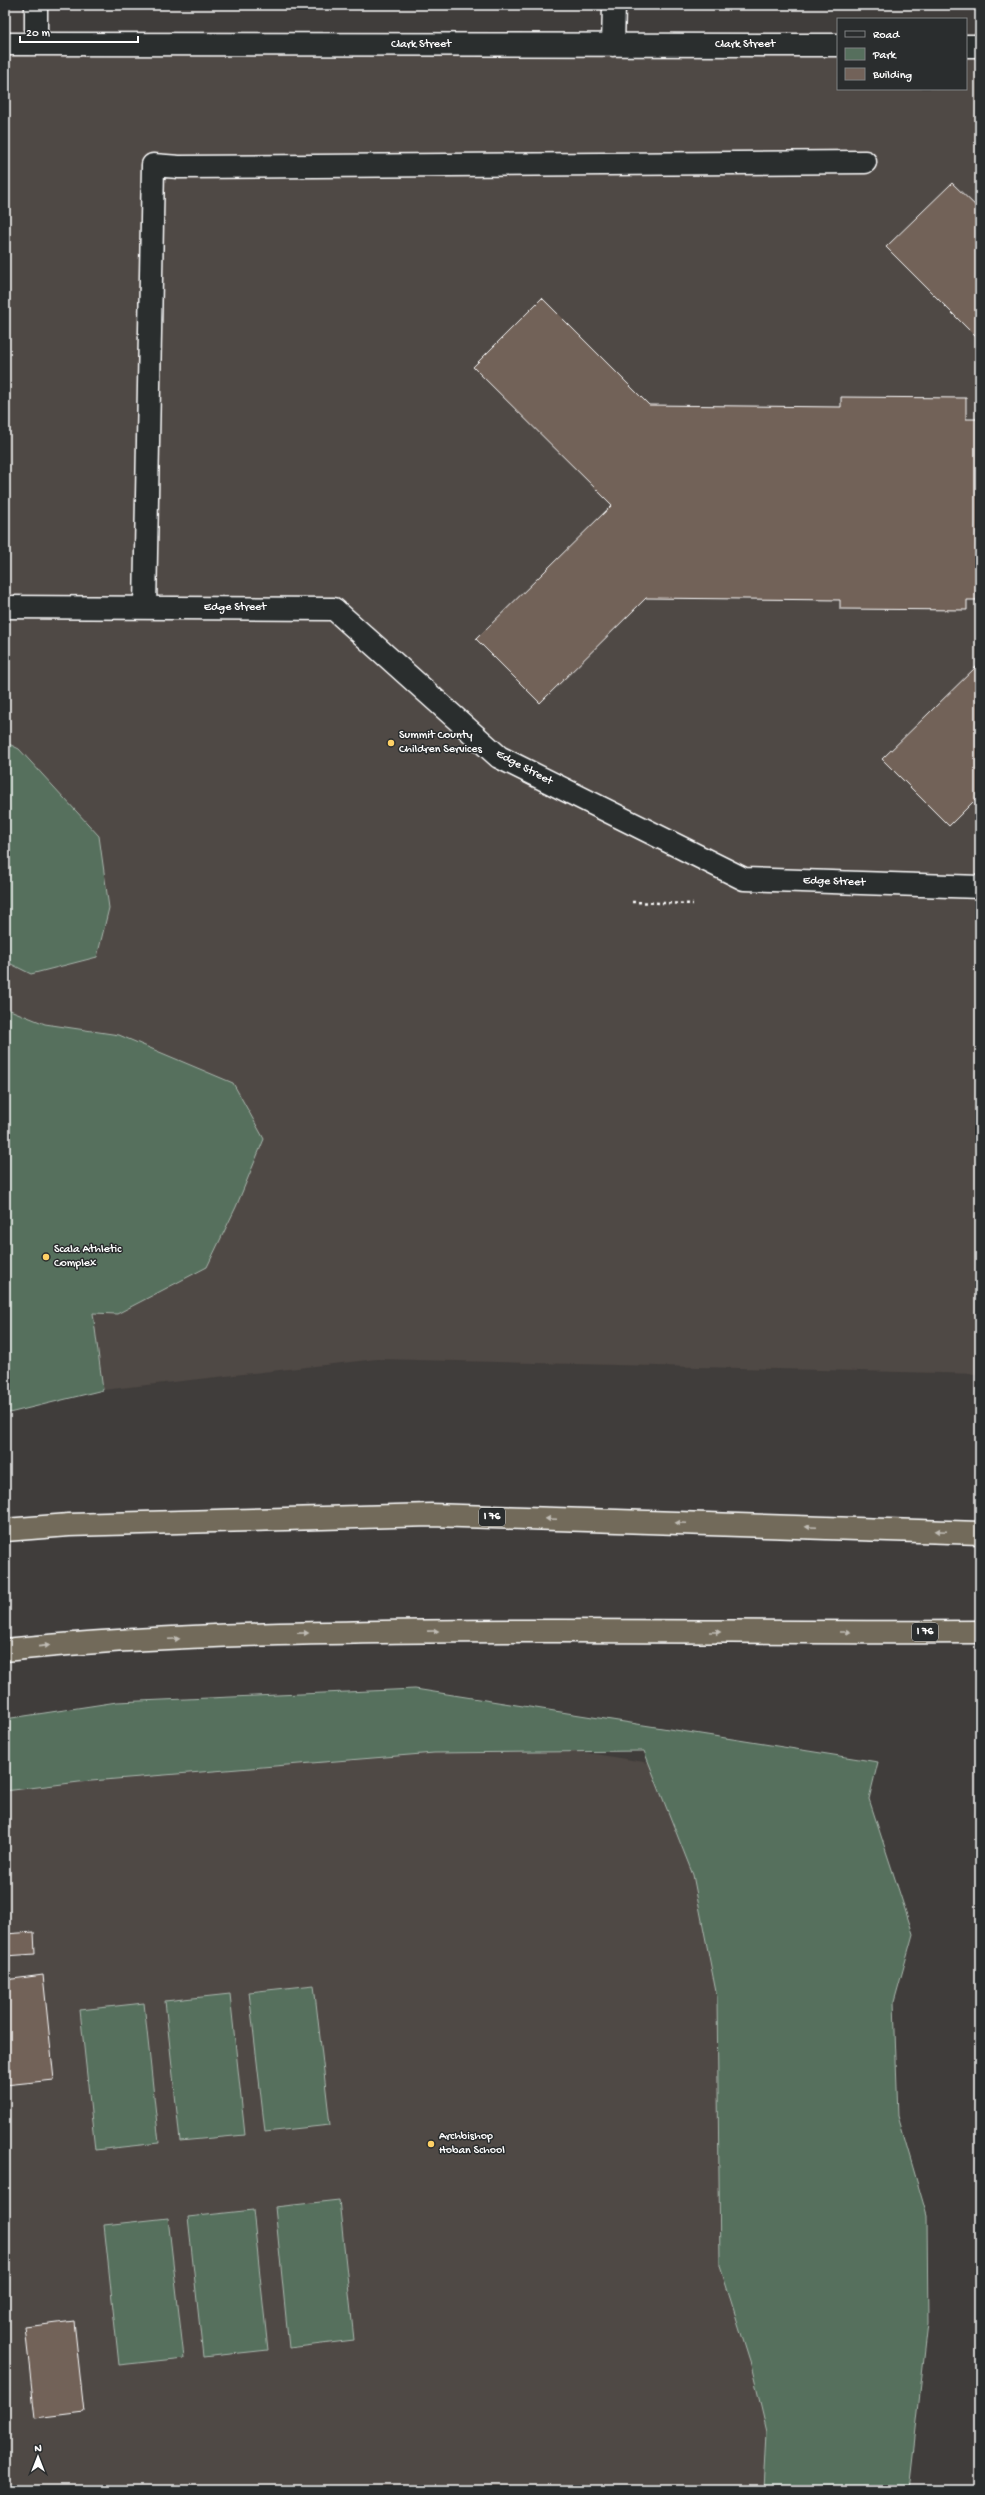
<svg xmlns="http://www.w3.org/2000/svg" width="985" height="2495" viewBox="0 0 985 2495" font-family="'Gochi Hand',sans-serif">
  <rect width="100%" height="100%" fill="#403d3b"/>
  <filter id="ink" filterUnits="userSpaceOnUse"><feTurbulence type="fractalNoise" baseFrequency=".025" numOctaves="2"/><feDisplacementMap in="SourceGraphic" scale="8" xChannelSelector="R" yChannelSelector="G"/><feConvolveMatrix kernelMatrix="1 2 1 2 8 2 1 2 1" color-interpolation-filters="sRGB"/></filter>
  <g filter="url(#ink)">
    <!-- built -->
    <path fill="#4f4844" d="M5 44 838 45V89H966V46H980V1374L377 1359 103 1390 70 1125 5 1116Z
      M467 1733 869 1799 843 2490H5V1791Z"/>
    <!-- green -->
    <path fill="#566f5d" stroke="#aab7ae" d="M5 742 19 749 99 836 109 908 97 957 31 974 5 961Z
      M5 1008 45 1024 119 1035 233 1083 264 1139 236 1207 207 1267 117 1314 93 1313 103 1390 5 1414Z
      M415 1689 878 1762 869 1799 913 1934 894 2002 898 2116 927 2216 928 2323 909 2490H764L767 2432 751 2365 720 2266 717 1997 693 1875 644 1751 434 1753 79 1782 5 1791V1719L117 1702Z
      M314 1985 330 2125 265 2132 249 1992Z
      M230 1994 245 2135 180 2141 165 2001Z
      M144 2003 159 2143 95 2150 80 2010Z
      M339 2200 354 2340 289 2348 275 2207Z
      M253 2210 268 2350 203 2357 188 2217Z
      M168 2218 184 2358 119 2365 104 2225Z"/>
    <!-- building -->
    <path fill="#726259" stroke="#fff" d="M952 183 980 210V341L886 247Z
      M542 298 649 405 841 407V397L966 398V419H980V600H967V610L840 609V600L646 598 540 703 476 639 612 505 473 367Z
      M980 663V795L949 826 882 759Z
      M34 1932 35 1954 5 1956V1934Z
      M43 1975 54 2080 5 2085V1980Z
      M74 2321 84 2412 35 2418 25 2327Z"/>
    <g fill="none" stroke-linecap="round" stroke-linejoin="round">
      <!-- lane casing -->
      <g stroke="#fff" stroke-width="25">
        <path id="lane" d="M5 607 334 609 499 757 744 879 980 887
          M145 608 153 165 179 167 865 162"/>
      </g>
      <!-- street casing -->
      <g stroke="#fff" stroke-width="25">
        <path id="street" d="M5 44 838 45
          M36 44V5
          M613 45 614 5
          M966 46H980"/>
      </g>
      <!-- highway casing -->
      <g stroke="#fff" stroke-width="25">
        <path id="highway" d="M5 1530 69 1525 431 1515 980 1533
          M5 1650C130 1637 256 1634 382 1632 581 1629 781 1633 980 1632"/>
      </g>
      <!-- path -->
      <path stroke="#fff" stroke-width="2.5" stroke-dasharray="3 3" stroke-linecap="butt" d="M632 902 693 904"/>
      <!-- lane -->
      <use href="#lane" stroke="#2a2d2e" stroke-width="22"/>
      <!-- street -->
      <use href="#street" stroke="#2a2d2e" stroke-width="22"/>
      <!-- highway -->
      <use href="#highway" stroke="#726b5a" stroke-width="22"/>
    </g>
    <!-- one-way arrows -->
    <defs><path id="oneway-solid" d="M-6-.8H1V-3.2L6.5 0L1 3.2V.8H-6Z"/></defs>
    <g fill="#c0bcb5">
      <use href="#oneway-solid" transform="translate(551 1519) rotate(-178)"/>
      <use href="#oneway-solid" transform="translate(681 1523) rotate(-178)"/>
      <use href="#oneway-solid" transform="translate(811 1527) rotate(-178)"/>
      <use href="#oneway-solid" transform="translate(941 1531) rotate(-178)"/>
      <use href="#oneway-solid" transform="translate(433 1631) rotate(-1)"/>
      <use href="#oneway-solid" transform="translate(715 1632)"/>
      <use href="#oneway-solid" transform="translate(845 1632)"/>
      <use href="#oneway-solid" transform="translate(303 1633) rotate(-1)"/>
      <use href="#oneway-solid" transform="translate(174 1639) rotate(-3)"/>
      <use href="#oneway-solid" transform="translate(44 1646) rotate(-6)"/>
    </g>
  </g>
  <!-- markers -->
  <g fill="#ffd166" stroke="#2a2d2e" stroke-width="1.5">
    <circle cx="391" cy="743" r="4"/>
    <circle cx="46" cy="1257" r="4"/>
    <circle cx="431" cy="2144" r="4"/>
  </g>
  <g text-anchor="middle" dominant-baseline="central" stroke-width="3" stroke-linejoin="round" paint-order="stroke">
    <!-- shield labels -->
    <g fill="#2a2d2e" stroke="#bfc0c0" stroke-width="1">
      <rect x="479" y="1508" width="26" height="18" rx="3"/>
      <rect x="912" y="1623" width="26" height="18" rx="3"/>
    </g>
    <g font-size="11" font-weight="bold" fill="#fff">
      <text x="492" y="1517">I 76</text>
      <text x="925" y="1632">I 76</text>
    </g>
    <!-- street labels -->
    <g font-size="12" fill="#fff" stroke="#2a2d2e">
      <text x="421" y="45">Clark Street</text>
      <text x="745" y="45">Clark Street</text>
      <text x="235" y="608">Edge Street</text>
      <text transform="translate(524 768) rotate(28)">Edge Street</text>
      <text transform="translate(834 882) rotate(2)">Edge Street</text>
    </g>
    <!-- poi labels -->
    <g font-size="12" fill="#fff" stroke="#2a2d2e" text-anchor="start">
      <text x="399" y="736">Summit County<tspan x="399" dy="14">Children Services</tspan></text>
      <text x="54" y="1250">Scala Athletic<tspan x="54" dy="14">Complex</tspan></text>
      <text x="439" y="2137">Archbishop<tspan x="439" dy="14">Hoban School</tspan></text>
    </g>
  </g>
  <!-- margin -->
  <rect width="985" height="2495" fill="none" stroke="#2a2d2e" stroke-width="20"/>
  <rect x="10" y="10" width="965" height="2475" fill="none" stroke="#fff" stroke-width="1.5" filter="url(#ink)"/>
  <!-- legend -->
  <rect x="837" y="18" width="130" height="72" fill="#2a2d2e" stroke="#7f8182"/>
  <rect x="845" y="31" width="20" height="6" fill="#2a2d2e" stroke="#7f8182"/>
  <text x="873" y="38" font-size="12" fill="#ffffff">Road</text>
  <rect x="845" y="48" width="20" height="12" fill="#566f5d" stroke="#7f8182"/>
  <text x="873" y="58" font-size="12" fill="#ffffff">Park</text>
  <rect x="845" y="68" width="20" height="12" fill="#726259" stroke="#7f8182"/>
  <text x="873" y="78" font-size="12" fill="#ffffff">Building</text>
  <!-- north arrow -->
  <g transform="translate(38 2457)" stroke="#2a2d2e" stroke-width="3" paint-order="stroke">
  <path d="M0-3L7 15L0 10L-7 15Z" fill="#ffffff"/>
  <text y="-6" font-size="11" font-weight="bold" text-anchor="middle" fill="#ffffff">N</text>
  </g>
  <!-- scale -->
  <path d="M20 36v6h118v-6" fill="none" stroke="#ffffff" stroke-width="2"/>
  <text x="26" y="36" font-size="12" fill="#ffffff" stroke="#2a2d2e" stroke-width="3" paint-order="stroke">20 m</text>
</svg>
